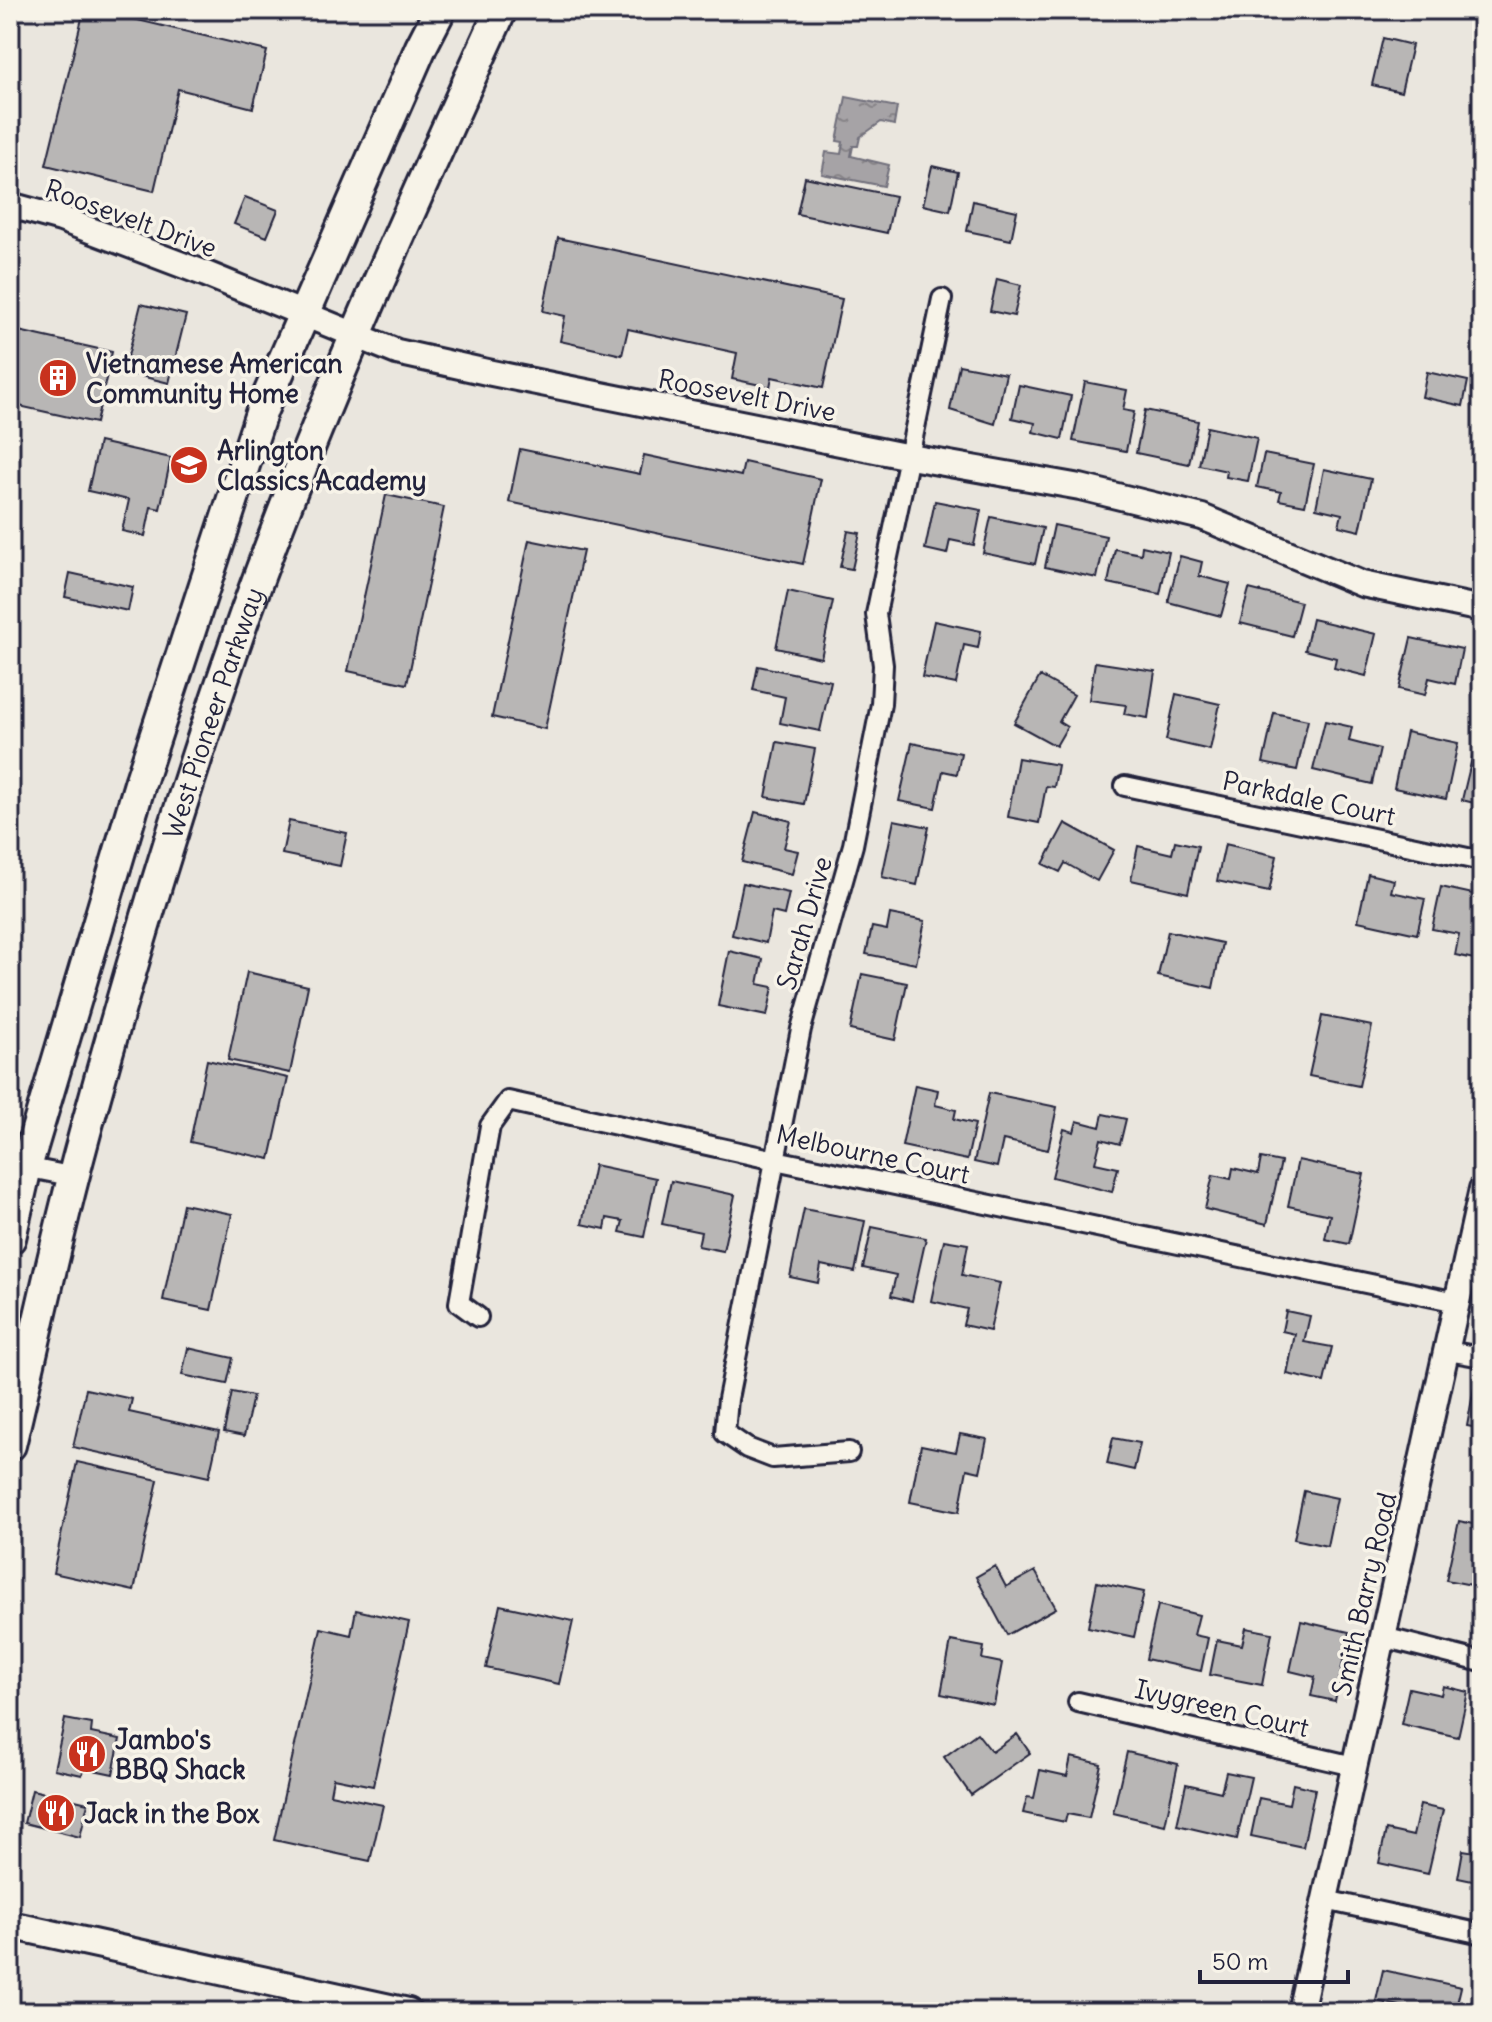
<svg xmlns="http://www.w3.org/2000/svg" width="1492" height="2022" viewBox="0 0 1492 2022" font-family="Delius,sans-serif">
  <defs>
    <pattern id="water-ripples" width="26" height="14" patternUnits="userSpaceOnUse" patternTransform="scale(2)"><rect width="26" height="14" fill="#a6a3a6"/><path d="M2 4q2-2 4 0t4 0M15 11q2-2 4 0t4 0" fill="none" stroke="#878488"/></pattern>
  </defs>
  <rect width="100%" height="100%" fill="#eae6de"/>
  <filter id="ink" filterUnits="userSpaceOnUse"><feTurbulence type="fractalNoise" baseFrequency=".0125" numOctaves="2"/><feDisplacementMap in="SourceGraphic" scale="16" xChannelSelector="R" yChannelSelector="G"/><feConvolveMatrix kernelMatrix="1 2 1 2 8 2 1 2 1" color-interpolation-filters="sRGB"/></filter>
  <g filter="url(#ink)">
    <!-- water -->
    <path fill="url(#water-ripples)" stroke="#716f7b" stroke-width="2" d="M846 97 897 107 894 125 881 122 860 137 858 146H853L851 156 889 165 884 186 822 174 826 152 841 154 843 142 837 141Z"/>
    <!-- building -->
    <path fill="#b8b6b5" stroke="#22223b" stroke-width="2" d="M84 10H96L267 51 253 108 178 89 154 191 46 165Z
      M1383 38 1412 45 1401 92 1372 85Z
      M932 166 958 172 950 211 923 205Z
      M805 177 895 196 887 233 797 214Z
      M245 197 278 210 267 237 234 224Z
      M973 201 1017 211 1011 240 967 231Z
      M558 238 842 299 823 388 772 377 770 387 732 379 737 353 628 329 622 355 560 341 565 316 543 311Z
      M997 279 1021 285 1014 316 990 311Z
      M141 304 186 315 169 383 124 372Z
      M10 329 112 352 96 423 10 404Z
      M959 365 1006 374 995 424 950 410Z
      M1427 372 1468 381 1463 406 1422 397Z
      M1085 382 1127 390 1123 410 1134 412 1126 451 1073 441Z
      M1019 385 1071 396 1062 439 1033 432 1035 423 1012 418Z
      M1145 410 1198 421 1189 464 1136 453Z
      M1207 427 1257 438 1248 481 1226 477 1227 471 1199 465Z
      M99 442 171 458 160 509 151 507 145 536 122 531 129 500 88 491Z
      M520 449 640 474 644 455 741 476 744 462 821 479 803 564 509 502Z
      M1264 454 1314 464 1305 505 1279 500 1281 492 1257 487Z
      M1324 469 1371 479 1360 531 1339 526 1342 514 1316 508Z
      M386 495 444 507 407 684 348 671Z
      M935 501 981 510 974 545 950 540 947 554 925 549Z
      M991 517 1043 528 1035 564 983 553Z
      M1054 525 1106 536 1097 578 1045 567Z
      M848 531 860 533 852 569 840 567Z
      M529 540 583 551 545 729 492 717Z
      M1142 546 1169 552 1160 594 1108 583 1115 549 1141 554Z
      M1180 556 1202 562 1199 576 1230 584 1221 616 1168 602Z
      M70 573 133 587 128 611 65 597Z
      M1249 589 1301 602 1292 636 1240 623Z
      M788 591 833 601 821 658 776 648Z
      M1312 619 1376 634 1366 676 1334 668 1336 658 1305 650Z
      M934 621 981 631 978 648 964 645 956 684 922 677Z
      M1411 638 1462 649 1455 684 1429 678 1425 695 1399 689Z
      M1095 662 1155 671 1148 718 1124 714 1126 705 1089 700Z
      M758 666 831 681 820 731 780 723 785 697 753 690Z
      M1040 676 1074 695 1059 722 1067 727 1056 746 1014 723Z
      M1176 694 1220 704 1210 750 1166 740Z
      M1274 713 1308 720 1297 770 1263 763Z
      M1325 721 1352 727 1349 741 1380 749 1372 784 1313 770Z
      M1406 732 1458 743 1446 799 1394 788Z
      M777 742 815 749 804 804 766 797Z
      M912 743 961 753 957 774 943 771 935 808 899 801Z
      M1473 754 1482 756V805L1462 800Z
      M1018 758 1058 765 1054 787 1046 786 1039 823 1008 817Z
      M755 812 791 821 784 848 798 851 792 874 742 862Z
      M894 820 929 827 917 885 882 877Z
      M289 821 347 833 340 866 282 854Z
      M1065 823 1114 850 1097 881 1065 863 1060 872 1043 864Z
      M1175 841 1198 846 1188 893 1131 880 1138 846 1172 854Z
      M1225 844 1277 856 1269 892 1217 881Z
      M1368 874 1394 880 1391 892 1425 899 1417 934 1358 921Z
      M743 883 789 893 784 915 772 912 766 943 732 935Z
      M1441 887 1482 896V944L1479 960 1455 955 1459 934 1432 929Z
      M890 914 925 921 916 964 866 954 872 927 887 930Z
      M1168 931 1222 943 1213 988 1158 976Z
      M729 951 763 959 758 984 773 987 767 1016 718 1006Z
      M247 972 308 986 290 1073 228 1060Z
      M862 974 907 983 895 1040 850 1030Z
      M1322 1016 1372 1026 1359 1086 1309 1076Z
      M207 1060 288 1078 270 1159 190 1142Z
      M915 1085 938 1090 935 1105 956 1110 954 1119 975 1124 967 1160 902 1146Z
      M989 1093 1057 1107 1048 1150 1003 1140 997 1167 974 1162Z
      M1103 1114 1126 1119 1120 1144 1101 1139 1095 1163 1118 1168 1112 1192 1052 1177 1064 1129 1074 1132 1077 1121 1100 1127Z
      M1261 1158 1281 1162 1267 1224 1205 1209 1213 1175 1231 1179 1233 1168 1258 1174Z
      M1298 1160 1364 1174 1349 1244 1325 1239 1330 1215 1288 1206Z
      M594 1165 656 1178 644 1237 620 1232 623 1221 607 1218 605 1229 582 1224Z
      M671 1181 735 1195 723 1251 698 1246 701 1232 662 1224Z
      M183 1204 232 1214 211 1310 163 1300Z
      M804 1209 865 1221 855 1272 821 1265 818 1283 790 1277Z
      M872 1227 926 1238 912 1301 891 1296 896 1275 863 1268Z
      M944 1240 968 1244 962 1275 1000 1283 990 1331 963 1325 967 1309 931 1301Z
      M1286 1311 1310 1316 1304 1342 1332 1347 1324 1382 1287 1374 1295 1334 1282 1331Z
      M188 1348 233 1358 227 1384 182 1375Z
      M1474 1388 1482 1389V1429L1467 1426Z
      M86 1389 132 1399 129 1412 219 1432 209 1477 73 1447Z
      M232 1392 253 1396 244 1436 224 1432Z
      M960 1434 987 1439 980 1472 967 1469 959 1512 910 1502 921 1445 956 1452Z
      M1113 1438 1140 1443 1134 1470 1107 1464Z
      M77 1462 158 1480 134 1591 53 1573Z
      M1304 1491 1337 1498 1327 1546 1294 1539Z
      M1459 1521 1482 1526V1587L1446 1580Z
      M995 1566 1006 1587 1035 1571 1056 1608 1007 1635 976 1577Z
      M1097 1582 1144 1592 1134 1637 1088 1627Z
      M500 1605 573 1621 559 1684 486 1668Z
      M1158 1605 1199 1615 1194 1635 1208 1638 1201 1671 1146 1659Z
      M356 1610 409 1622 373 1786 333 1778 330 1794 383 1805 370 1861 274 1840 321 1628 351 1635Z
      M1301 1621 1349 1632 1335 1701 1311 1696 1315 1677 1290 1671Z
      M1246 1628 1272 1633 1262 1685 1210 1675 1217 1640 1242 1645Z
      M951 1641 984 1647 982 1659 1002 1663 994 1705 941 1694Z
      M1443 1686 1468 1692 1458 1737 1401 1724 1409 1688 1441 1695Z
      M65 1719 92 1724 91 1733 120 1739 113 1774 84 1768 82 1775 54 1769Z
      M977 1733 992 1752 1017 1734 1030 1753 971 1795 944 1757Z
      M1127 1752 1178 1764 1165 1825 1113 1813Z
      M1071 1757 1101 1764 1089 1818 1067 1814 1065 1822 1023 1813 1027 1797 1034 1798 1040 1770 1067 1776Z
      M1226 1772 1251 1777 1237 1839 1177 1825 1186 1784 1221 1792Z
      M1293 1784 1315 1789 1303 1847 1251 1836 1259 1798 1289 1804Z
      M32 1790 88 1803 80 1837 24 1823Z
      M1420 1805 1443 1810 1428 1874 1379 1863 1386 1830 1413 1836Z
      M1463 1850 1482 1853V1883L1458 1878Z
      M1383 1970 1461 1987 1455 2012H1430L1376 2001Z"/>
    <g fill="none" stroke-linecap="round" stroke-linejoin="round">
      <!-- minor casing -->
      <g stroke="#22223b" stroke-width="24">
        <path id="minor" d="M1125 786 1482 861
          M10 1164 75 1177
          M478 1317 459 1303 490 1126 508 1101 775 1160 1457 1302
          M1447 1351 1482 1357
          M849 1452 773 1458 747 1448 725 1433 728 1399 801 1029 853 845 881 704 883 665 876 614 942 299
          M1383 1637 1482 1662
          M1078 1702 1354 1766
          M1325 1900 1482 1934"/>
      </g>
      <!-- tertiary casing -->
      <g stroke="#22223b" stroke-width="30">
        <path id="tertiary" d="M10 205 61 219 206 274 397 352 487 372 910 457 1080 487 1202 517 1362 584 1482 609
          M1300 2012 1482 1189"/>
      </g>
      <!-- secondary casing -->
      <g stroke="#22223b" stroke-width="32">
        <path id="secondary" d="M10 1925 408 2012"/>
      </g>
      <!-- primary casing -->
      <g stroke="#22223b" stroke-width="36">
        <g id="primary">
          <path d="M10 1238 26 1167 141 780 262 410 421 47 440 10"/>
          <path id="s1" d="M10 1445C37 1332 61 1216 93 1104 138 940 188 776 245 615 319 409 410 209 501 10"/>
        </g>
      </g>
      <!-- minor -->
      <use href="#minor" stroke="#f7f3e8" stroke-width="18"/>
      <!-- tertiary -->
      <use href="#tertiary" stroke="#f7f3e8" stroke-width="24"/>
      <!-- secondary -->
      <use href="#secondary" stroke="#f7f3e8" stroke-width="26"/>
      <!-- primary -->
      <use href="#primary" stroke="#f7f3e8" stroke-width="30"/>
    </g>
  </g>
  <!-- icons -->
  <defs>
    <g id="building-disc" transform="scale(2)"><circle r="9.5" fill="#c8321e" stroke="#f7f3e8"/><path d="M-4-6H4V6H1V3H-1V6H-4ZM-2.5-4.3h1.7v1.8h-1.7ZM.8-4.3h1.7v1.8H.8ZM-2.5-1h1.7V.8h-1.7ZM.8-1h1.7V.8H.8Z" fill="#fff"/></g>
    <g id="school-disc" transform="scale(2)"><circle r="9.5" fill="#c8321e" stroke="#f7f3e8"/><path d="M0-5L7-2L0 1L-7-2ZM-4 1L0 2.5L4 1V4Q0 6-4 4Z" fill="#fff"/></g>
    <g id="restaurant-disc" transform="scale(2)"><circle r="9.5" fill="#c8321e" stroke="#f7f3e8"/><path d="M-5-6h1v4h1v-4h1v4h1v-4h1v5L-1.5 .5V6h-2V.5L-5-1ZM5-6V6H3V1.5H1.5Q1.5-4 5-6Z" fill="#fff"/></g>
  </defs>
  <g fill-rule="evenodd">
    <use href="#building-disc" x="58" y="378"/>
    <use href="#school-disc" x="189" y="465"/>
    <use href="#restaurant-disc" x="87" y="1754"/>
    <use href="#restaurant-disc" x="56" y="1813"/>
  </g>
  <g text-anchor="middle" dominant-baseline="central" stroke-width="7" stroke-linejoin="round" paint-order="stroke">
    <!-- street labels -->
    <g font-size="26" fill="#22223b" stroke="#f7f3e8">
      <text transform="translate(131 218) rotate(20)">Roosevelt Drive</text>
      <text transform="translate(747 395) rotate(11)">Roosevelt Drive</text>
      <text stroke="none"><textPath href="#s1" startOffset="760">West Pioneer Parkway</textPath></text>
      <text transform="translate(1309 798) rotate(12)">Parkdale Court</text>
      <text transform="translate(804 923) rotate(-74)">Sarah Drive</text>
      <text transform="translate(873 1154) rotate(12)">Melbourne Court</text>
      <text transform="translate(1364 1594) rotate(-77)">Smith Barry Road</text>
      <text transform="translate(1222 1708) rotate(13)">Ivygreen Court</text>
    </g>
    <!-- poi labels -->
    <g font-size="26" font-weight="bold" fill="#22223b" stroke="#f7f3e8" text-anchor="start">
      <text x="86" y="363">Vietnamese American<tspan x="86" dy="30">Community Home</tspan></text>
      <text x="217" y="450">Arlington<tspan x="217" dy="30">Classics Academy</tspan></text>
      <text x="115" y="1739">Jambo's<tspan x="115" dy="30">BBQ Shack</tspan></text>
      <text x="84" y="1813">Jack in the Box</text>
    </g>
  </g>
  <!-- margin -->
  <rect width="1492" height="2022" fill="none" stroke="#f7f3e8" stroke-width="40"/>
  <rect x="20" y="20" width="1452" height="1982" fill="none" stroke="#22223b" stroke-width="3" filter="url(#ink)"/>
  <!-- scale -->
  <path d="M1200 1970v12h148v-12" fill="none" stroke="#22223b" stroke-width="4"/>
  <text x="1212" y="1970" font-size="24" fill="#22223b" stroke="#f7f3e8" stroke-width="6" paint-order="stroke">50 m</text>
</svg>
